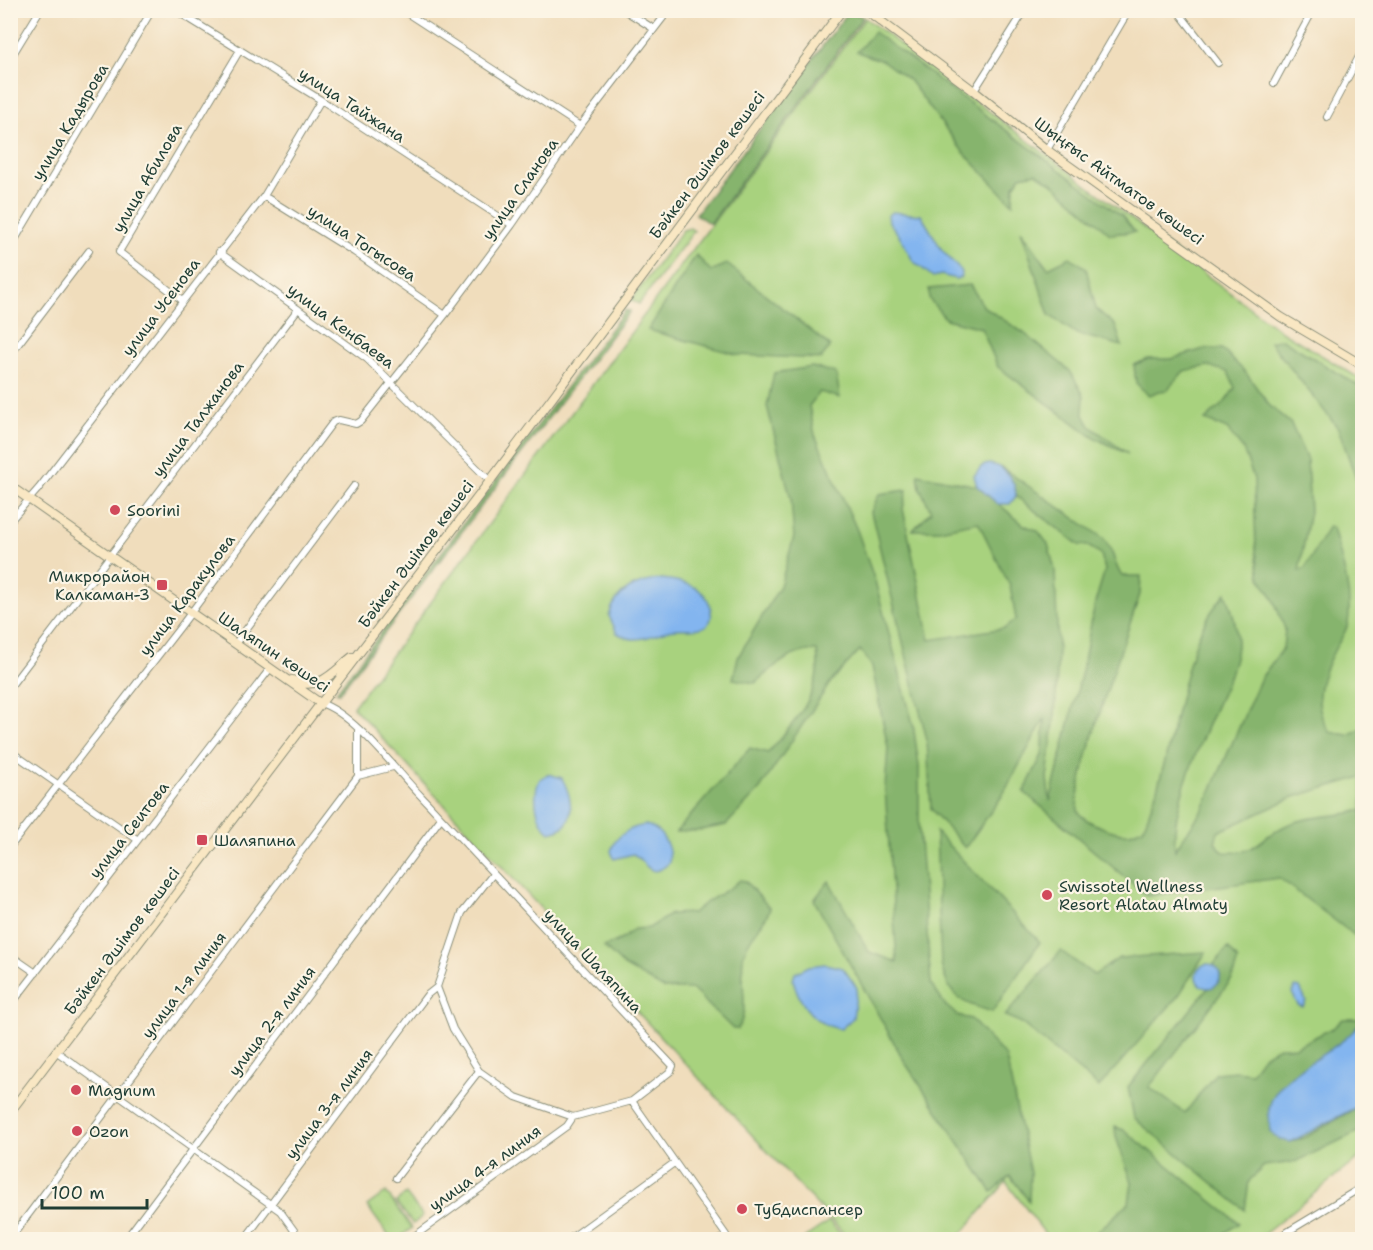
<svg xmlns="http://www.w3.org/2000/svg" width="1373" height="1250" viewBox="0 0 1373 1250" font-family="'Shantell Sans',sans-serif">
  <rect width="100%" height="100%" fill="#fcf5e5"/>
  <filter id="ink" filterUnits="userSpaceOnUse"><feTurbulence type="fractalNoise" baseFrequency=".0167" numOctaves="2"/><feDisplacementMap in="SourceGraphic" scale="12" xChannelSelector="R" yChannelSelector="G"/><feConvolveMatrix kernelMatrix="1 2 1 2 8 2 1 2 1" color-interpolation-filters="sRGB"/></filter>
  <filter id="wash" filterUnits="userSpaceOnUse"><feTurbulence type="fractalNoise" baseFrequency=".008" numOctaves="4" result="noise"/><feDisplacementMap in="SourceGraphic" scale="24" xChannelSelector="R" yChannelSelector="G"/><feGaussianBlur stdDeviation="1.35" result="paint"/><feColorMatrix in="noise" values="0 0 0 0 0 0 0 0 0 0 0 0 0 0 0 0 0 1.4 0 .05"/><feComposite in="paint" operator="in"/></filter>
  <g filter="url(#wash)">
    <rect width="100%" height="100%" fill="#f0ddbc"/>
    <!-- green -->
    <path fill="#a8d27e" stroke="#648859" stroke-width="1.5" d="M865 18 1278 329 1362 380V1155L1258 1239H1049L1006 1182 957 1239H849L353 707Z
      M690 228 694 231 639 304 631 300 683 230Z
      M386 1192 412 1228 397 1239H391L367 1206Z
      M406 1194 423 1216 413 1224 396 1202Z
      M829 1221 845 1239H803Z"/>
    <!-- forest -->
    <path fill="#86b46d" stroke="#527850" stroke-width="1.5" d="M849 11 863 17 710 224 696 214Z
      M874 32 1122 216 1135 232 1110 234 1052 183 1036 173 1021 176 1014 186 1013 204 964 153 909 80 883 61 857 52Z
      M1021 230 1048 268 1070 257 1086 268 1096 309 1115 325 1122 346 1077 334 1049 315Z
      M696 255 711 271 727 264 830 346 821 359 739 355 648 330Z
      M970 285 984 307 1024 333 1070 371 1084 396 1083 413 1090 426 1128 454 1093 437 998 367 981 328 946 319 929 299V289Z
      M625 310 630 311 339 693 336 692Z
      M1282 339 1362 388V495L1338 428 1270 342Z
      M1204 349H1222L1246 373 1269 405 1291 424 1307 460 1310 511 1299 571 1305 568 1329 526 1333 528C1341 558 1353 592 1348 623 1347 631 1340 640 1336 647 1320 676 1310 704 1330 732L1348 735 1362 728V777L1294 797 1218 832 1215 842 1223 852C1254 856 1257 840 1281 828 1306 814 1335 818 1362 810V941L1279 878 1147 896 1024 792 1042 755 1045 718 1002 796 965 848 931 809 927 740 871 512 879 494 907 490 903 509 930 640 1005 628 1016 619 1010 586 978 522 939 530H913L931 511 920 488 918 474 977 486 1024 525 1038 531 1048 544 1055 570 1058 650 1055 715 1047 778 1050 801 1082 671 1095 603 1105 570 1101 554 1088 546 1079 545 1016 496 1014 484 1001 467 1103 538C1117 555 1112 562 1122 576H1141L1140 594C1128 632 1072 780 1078 810 1081 822 1118 835 1130 833 1134 832 1139 829 1143 828 1162 783 1171 734 1183 687 1192 651 1200 621 1226 593 1232 609 1238 628 1237 646 1235 669 1223 690 1214 711 1197 750 1171 807 1175 850L1203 809 1261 678 1283 648 1285 629 1273 598 1260 578 1256 551 1254 479 1243 449 1227 429 1205 420 1225 402 1235 388 1228 372 1208 366 1184 371 1167 390 1148 395 1136 383 1134 365 1148 359H1171Z
      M812 367 836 373 840 398 820 392 809 406 815 435 857 530 875 581 913 724 919 766V827L931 984 945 1005 958 1016 971 1019 1006 1057 1030 1173 1029 1201 1010 1176 992 1192 906 1064 814 900 829 881 869 952 897 962 885 788 888 748 872 666 860 650 830 683 760 789 726 825 696 831 676 832 750 748 768 753C793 724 824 692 817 651 793 649 772 668 755 683L733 679 738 657 780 586 794 537 791 499 767 406 774 373Z
      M936 832 1040 942 992 1012C960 1002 949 998 941 964Z
      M740 880 745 881 770 908C765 925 749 935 744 953 738 978 751 1007 738 1029H733L692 989H664L624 966 604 947 624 938 634 929 649 928 671 914 693 913C706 899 725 894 740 880Z
      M1228 948 1238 960 1232 979 1149 1087 1185 1113 1216 1073 1236 1071 1251 1073 1264 1055 1279 1047H1295L1333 1028 1343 1019H1362C1349 1045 1313 1061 1290 1077L1291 1142 1306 1137 1362 1104V1130L1295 1162 1264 1166 1249 1181 1245 1210 1134 1118 1128 1087 1209 987 1218 982 1220 975 1213 965Z
      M1061 951 1094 975 1119 958 1206 952 1179 995 1099 1087 1020 1022 1005 1016Z
      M1115 1127 1124 1130 1239 1223 1217 1239H1089L1129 1203 1132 1182 1116 1137Z"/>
    <!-- water -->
    <path fill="#83b5ef" stroke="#517992" stroke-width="1.5" d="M892 212 921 215 942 250 962 272 961 277 956 279 941 275 933 277 913 261 901 238 889 222 888 215Z
      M989 464C1004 465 1016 481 1016 496L1010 504H998L977 486 974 476 982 466Z
      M662 579C684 581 709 587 711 612 712 618 711 621 707 625 699 631 685 628 675 629 661 631 648 640 634 639 628 639 622 636 617 633L609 616C616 589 638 582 662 579Z
      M548 774 562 778C572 797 579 828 550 832 535 820 532 795 540 779Z
      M646 825C662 829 672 848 669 863 649 882 646 861 633 854L614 859 611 851C615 835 631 827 646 825Z
      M825 964 843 968 857 988 853 1018 841 1029C814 1025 800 1005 793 980L795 973 809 966Z
      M1196 976a12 12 0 1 1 24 0a12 12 0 1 1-24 0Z
      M1295 987 1300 988 1306 1001 1303 1007 1298 1005 1292 993Z
      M1362 1019V1104L1291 1142 1281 1140 1270 1132C1270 1125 1268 1116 1269 1109 1275 1069 1345 1053 1362 1019Z"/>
  </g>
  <g filter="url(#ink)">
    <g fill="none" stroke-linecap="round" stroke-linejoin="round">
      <!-- street casing -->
      <g stroke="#888d78" stroke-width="8">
        <path id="street" d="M175 10 321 100 512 225
          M402 10 580 126
          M624 10 654 29
          M1177 10 1218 63
          M10 59 40 10
          M1274 83 1313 10
          M974 91 1025 10
          M1327 117 1362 51
          M1047 150 1129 10
          M264 196 354 252 445 315
          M10 248 152 10
          M219 252 367 359 490 481
          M182 300 119 252 240 50
          M10 355 89 251
          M10 521 39 488 264 196 321 100
          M235 644 354 486
          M10 687 298 309
          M320 703C353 713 395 769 420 795 504 885 588 976 673 1066L671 1071 632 1101 573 1117 516 1097 479 1071 453 1029 437 987 462 913 493 874
          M358 730V776
          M10 751 138 840
          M10 847 181 626 333 422 339 420 356 424 361 421 445 315 512 225 580 126 669 10
          M10 955 36 973
          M10 1006 269 670
          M57 1052 280 1211 301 1240
          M632 1101 726 1235 720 1240
          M396 1178 479 1071
          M10 1239 358 776 393 767
          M125 1240 441 818
          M244 1240 427 995 437 987
          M409 1240 567 1126 573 1117
          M568 1240 674 1163
          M1274 1240 1362 1187"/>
      </g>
      <!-- secondary casing -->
      <g stroke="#888d78" stroke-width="10">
        <path id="secondary" d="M866 10 974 91 1047 150 1281 317 1362 365
          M10 486 320 703
          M292 680C319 692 332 673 352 657
          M10 1112 490 481 842 10"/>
      </g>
      <!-- street -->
      <use href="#street" stroke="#fff" stroke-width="6"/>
      <!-- secondary -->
      <use href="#secondary" stroke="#f9e7c3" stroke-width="8"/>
    </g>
  </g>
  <!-- markers -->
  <g fill="#d1495b" stroke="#fcf5e5" stroke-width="2">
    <circle cx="115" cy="510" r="6"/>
    <rect x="156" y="579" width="12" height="12" rx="3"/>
    <rect x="196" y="834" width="12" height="12" rx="3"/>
    <circle cx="1047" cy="895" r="6"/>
    <circle cx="76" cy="1090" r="6"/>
    <circle cx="77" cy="1131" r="6"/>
    <circle cx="742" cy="1209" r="6"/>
  </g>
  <g text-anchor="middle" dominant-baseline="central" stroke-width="4.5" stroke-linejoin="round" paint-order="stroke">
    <!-- street labels -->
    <g font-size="16" fill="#1f3d34" stroke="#fcf5e5">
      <text transform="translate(352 105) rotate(33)">улица Тайжана</text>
      <text transform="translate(70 122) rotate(-59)">улица Кадырова</text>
      <text transform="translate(707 165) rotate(-53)">Бәйкен Әшімов көшесі</text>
      <text transform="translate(147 178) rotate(-60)">улица Абилова</text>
      <text transform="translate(1119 181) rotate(36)">Шыңғыс Айтматов көшесі</text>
      <text transform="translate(520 189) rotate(-55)">улица Сланова</text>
      <text transform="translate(362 243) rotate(33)">улица Тогысова</text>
      <text transform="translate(161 307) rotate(-53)">улица Усенова</text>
      <text transform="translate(341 326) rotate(37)">улица Кенбаева</text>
      <text transform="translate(198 419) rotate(-53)">улица Талжанова</text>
      <text transform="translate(416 554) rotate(-53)">Бәйкен Әшімов көшесі</text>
      <text transform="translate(187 595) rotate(-53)">улица Каракулова</text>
      <text transform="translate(274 652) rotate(34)">Шаляпин көшесі</text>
      <text transform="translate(129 830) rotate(-52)">улица Сеитова</text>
      <text transform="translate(122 941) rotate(-53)">Бәйкен Әшімов көшесі</text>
      <text transform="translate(593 961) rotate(47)">улица Шаляпина</text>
      <text transform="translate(184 985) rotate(-53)">улица 1-я линия</text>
      <text transform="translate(272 1021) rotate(-53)">улица 2-я линия</text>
      <text transform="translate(329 1104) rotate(-53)">улица 3-я линия</text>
      <text transform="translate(485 1168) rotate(-36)">улица 4-я линия</text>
    </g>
    <!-- poi labels -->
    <g font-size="16" fill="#1f3d34" stroke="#fcf5e5" text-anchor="start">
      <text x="127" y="510">Soorini</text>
      <text x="150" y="576" text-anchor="end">Микрорайон<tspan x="150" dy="18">Калкаман-3</tspan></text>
      <text x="214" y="840">Шаляпина</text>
      <text x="1059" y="886">Swissotel Wellness<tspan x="1059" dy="18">Resort Alatau Almaty</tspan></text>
      <text x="88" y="1090">Magnum</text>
      <text x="89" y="1131">Ozon</text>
      <text x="754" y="1209">Тубдиспансер</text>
    </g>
  </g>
  <!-- margin -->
  <rect width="1373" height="1250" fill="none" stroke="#fcf5e5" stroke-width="36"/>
  <!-- scale -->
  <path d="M42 1199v9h105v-9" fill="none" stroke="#1f3d34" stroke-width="3"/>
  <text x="51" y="1199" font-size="18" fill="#1f3d34" stroke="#fcf5e5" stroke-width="4.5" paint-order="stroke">100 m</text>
</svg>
